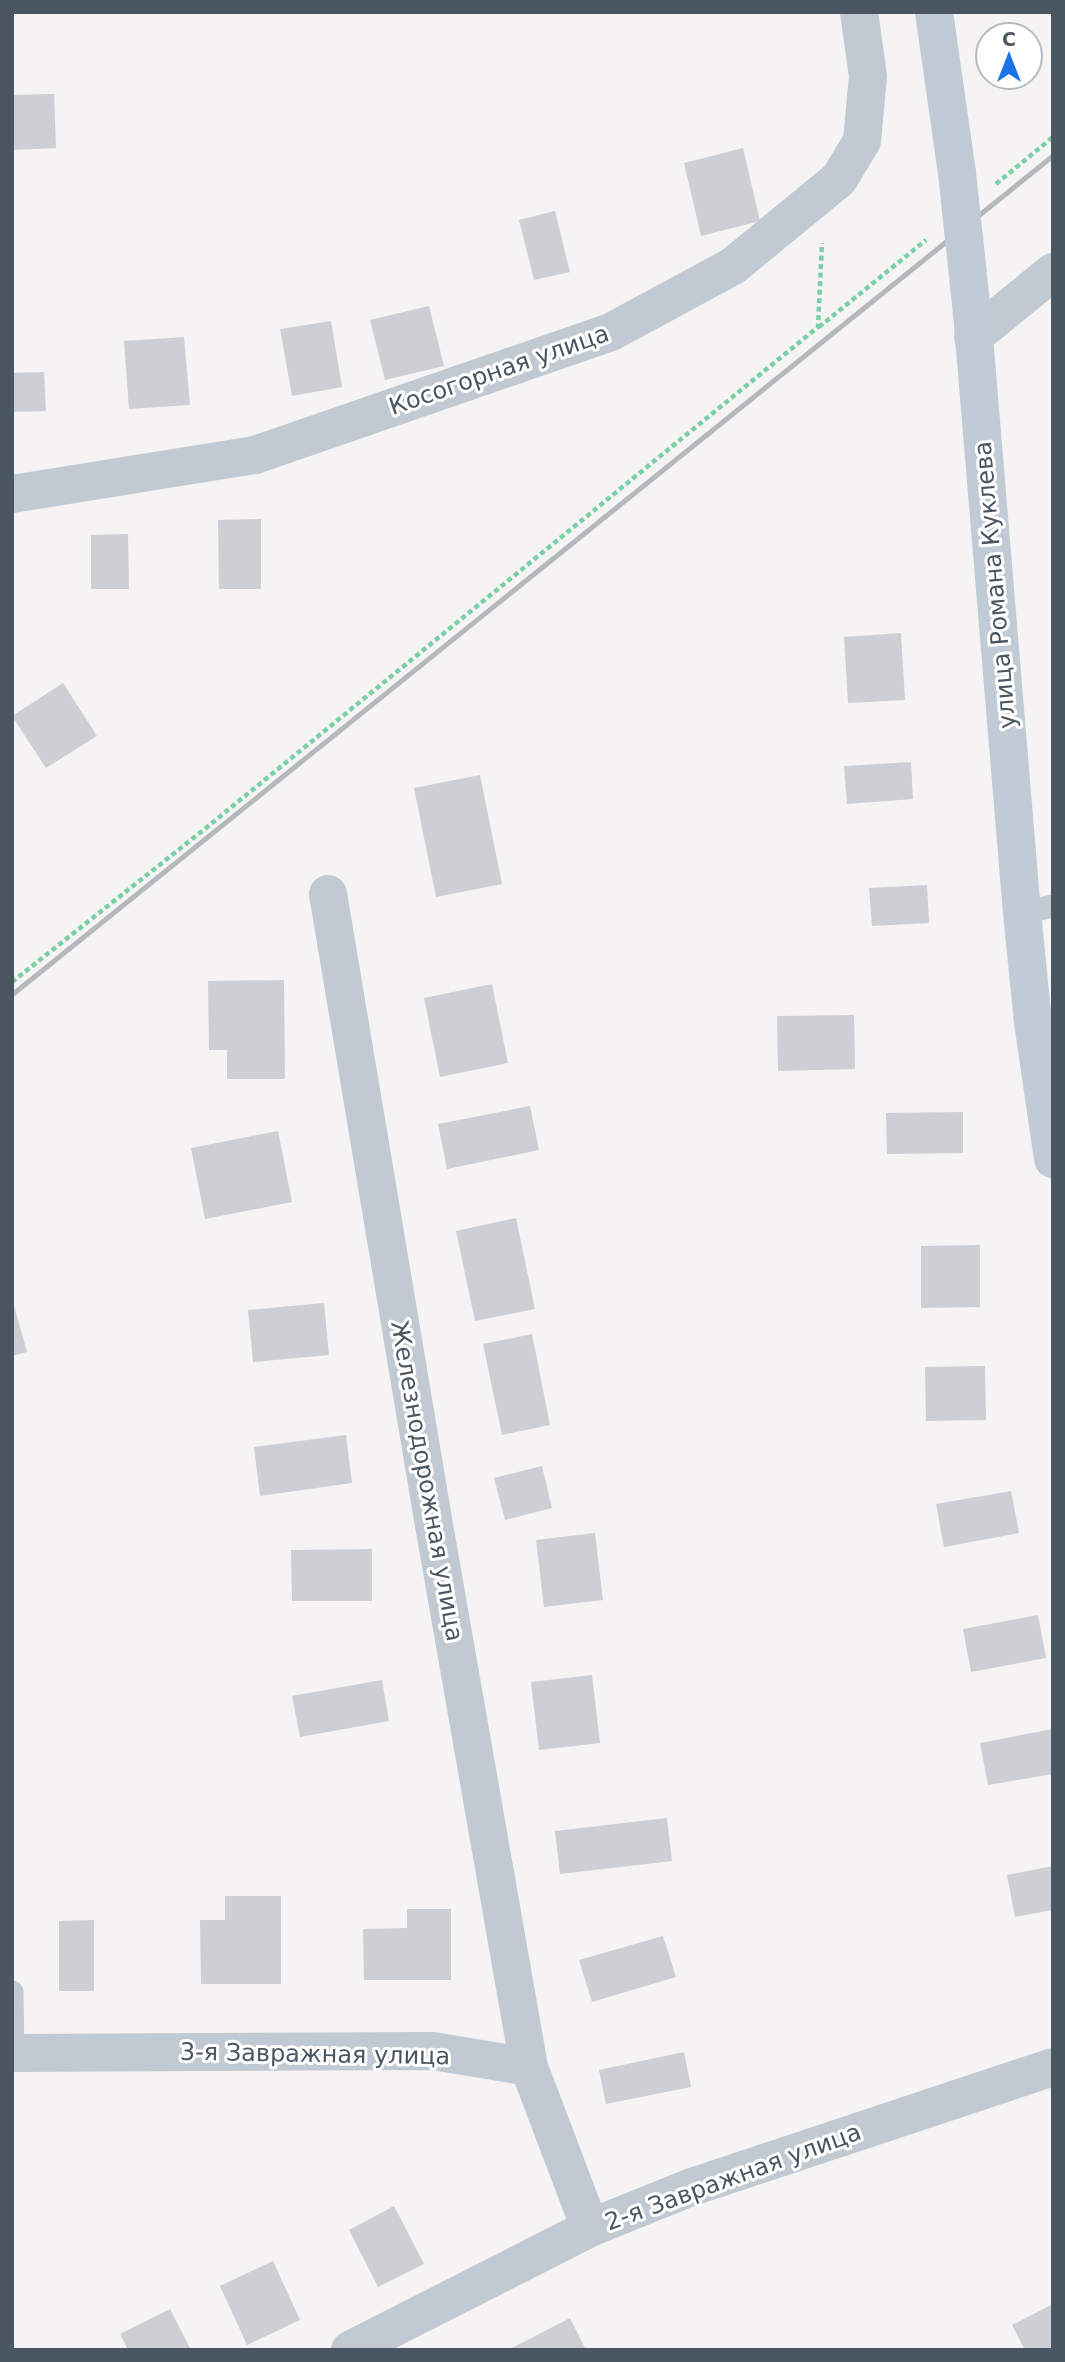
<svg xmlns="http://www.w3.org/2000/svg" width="1065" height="2362" viewBox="0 0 1065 2362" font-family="'DejaVu Sans',sans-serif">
  <rect width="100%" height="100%" fill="#f5f3f3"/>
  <!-- building -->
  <path fill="#cdcfd5" d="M54 94 56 148 12 150V95Z
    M743 148 760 221 701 236 684 163Z
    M555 211 570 272 534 280 519 220Z
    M429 306 444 366 385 380 370 320Z
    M331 321 342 387 292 396 280 329Z
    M184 337 190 405 129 409 124 341Z
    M44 372 46 411 12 412V373Z
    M261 519V589H219L218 520Z
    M128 534 129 589H91V535Z
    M901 633 905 700 848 703 844 637Z
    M63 683 97 736 46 768 12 716Z
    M911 762 913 799 847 804 844 766Z
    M480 775 502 884 436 897 414 788Z
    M927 885 929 923 872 926 869 888Z
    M284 980 285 1079H227V1050H209L208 981Z
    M492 984 508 1063 440 1077 424 998Z
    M854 1015 855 1069 778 1071 777 1016Z
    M530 1106 539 1150 447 1169 438 1124Z
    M963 1112V1153L887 1154 886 1113Z
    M278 1131 292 1202 205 1219 191 1148Z
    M516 1218 535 1309 475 1321 456 1231Z
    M980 1245V1307L921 1308V1246Z
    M12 1298 27 1352 12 1356Z
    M324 1303 329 1355 253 1362 248 1310Z
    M532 1334 550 1425 502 1435 483 1344Z
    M985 1366 986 1420 926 1421 925 1367Z
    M346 1435 352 1483 260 1496 254 1447Z
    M542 1466 552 1508 505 1520 494 1478Z
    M1011 1491 1019 1533 944 1547 936 1504Z
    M595 1533 603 1600 544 1607 536 1540Z
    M372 1549V1601H292L291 1550Z
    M1038 1615 1046 1658 971 1672 963 1629Z
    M592 1675 600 1743 539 1750 531 1682Z
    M382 1680 389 1721 300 1737 292 1696Z
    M1053 1729V1774L988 1785 980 1743Z
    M667 1818 672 1861 560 1874 555 1831Z
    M1053 1866V1910L1015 1917 1007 1875Z
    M225 1896H281V1984H201L200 1920H225Z
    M407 1909H451V1980H364L363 1929 407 1928Z
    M94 1920V1991H59V1921Z
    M663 1936 676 1977 592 2002 579 1960Z
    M684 2052 691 2087 606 2104 599 2070Z
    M394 2206 424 2264 378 2287 349 2230Z
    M273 2261 300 2320 247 2345 220 2286Z
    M1053 2304V2350H1025L1012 2325Z
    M170 2309 191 2350H128L120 2334Z
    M570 2318 586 2350H508Z"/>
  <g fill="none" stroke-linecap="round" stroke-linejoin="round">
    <!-- path -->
    <path stroke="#7ad0a6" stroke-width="4.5" stroke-dasharray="5 3.5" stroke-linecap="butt" d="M996 184 1053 137
      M819 327 926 240
      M12 982 201 832 818 327 822 243"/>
    <!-- lane -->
    <path stroke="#c1cad2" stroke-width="23" d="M1022 913 1053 906
      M12 1992 13 2053"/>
    <!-- street -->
    <path stroke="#c1cad2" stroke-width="38" d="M973 337 1053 272
      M12 494 255 455 611 332 733 266 839 179 862 141 868 76 859 12
      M328 894 434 1525 529 2067
      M12 2053 433 2051 529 2067 590 2228
      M350 2350 590 2228 689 2188 1053 2067"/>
    <!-- secondary -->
    <path stroke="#c1cbd6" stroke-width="38" d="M934 12 957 173
      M972 313 1022 913 1033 1022 1053 1159"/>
    <!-- rail -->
    <path stroke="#b5b8bd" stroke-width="5" d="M12 995 1053 156"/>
    <!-- secondary-bridge -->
    <path stroke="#c1cbd6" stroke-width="38" d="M957 173 972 313"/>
  </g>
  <g text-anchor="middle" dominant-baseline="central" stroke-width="6" stroke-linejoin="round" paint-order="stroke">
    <!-- street labels -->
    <g font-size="24" fill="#4a5661" stroke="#fff">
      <text transform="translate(499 370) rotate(-19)">Косогорная улица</text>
      <text transform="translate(995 585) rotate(-95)">улица Романа Куклева</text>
      <text transform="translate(427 1481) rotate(80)">Железнодорожная улица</text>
      <text transform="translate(315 2054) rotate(1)">3-я Завражная улица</text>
      <text transform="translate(733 2177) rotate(-20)">2-я Завражная улица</text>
    </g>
  </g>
  <!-- border -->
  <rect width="1065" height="2362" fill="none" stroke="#4a5661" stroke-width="28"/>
  <!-- north arrow -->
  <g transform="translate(1009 56)"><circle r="33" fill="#ffffff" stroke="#b7bbc0" stroke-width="2"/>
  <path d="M0-5L12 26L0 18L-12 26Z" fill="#1a73e8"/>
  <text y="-10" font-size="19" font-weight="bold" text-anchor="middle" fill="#4a5661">С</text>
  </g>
</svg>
